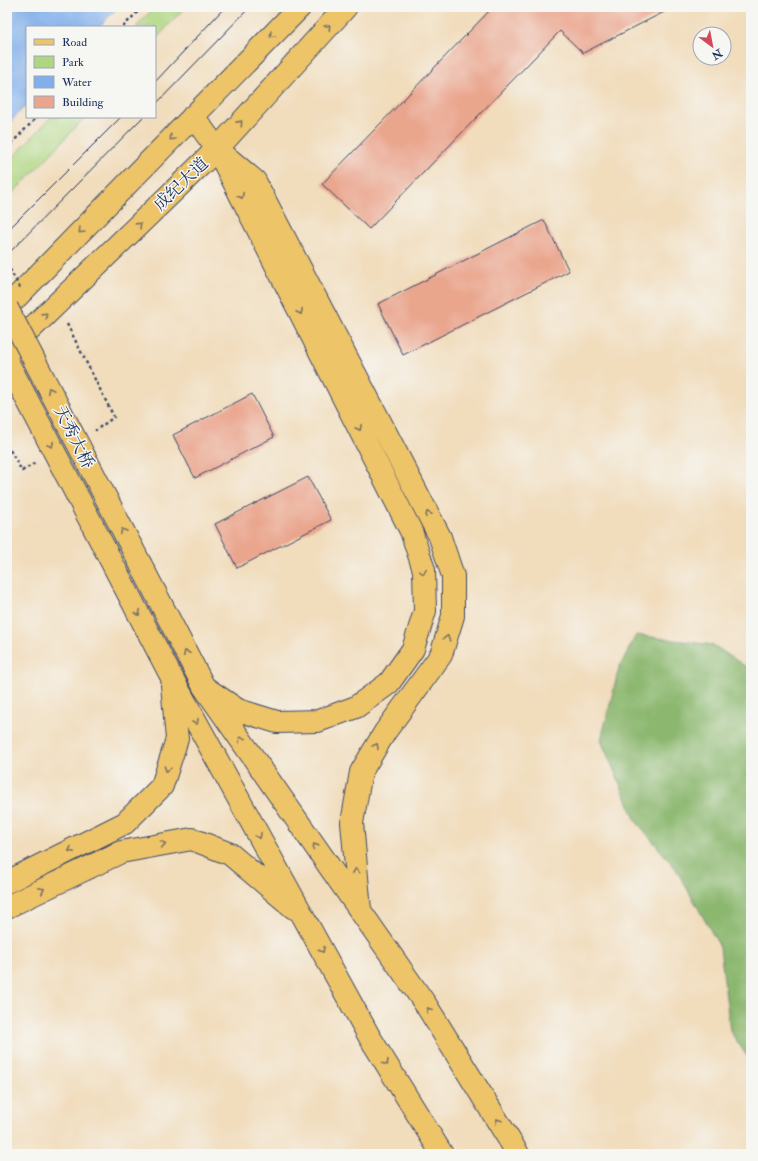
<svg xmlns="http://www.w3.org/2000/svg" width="758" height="1161" viewBox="0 0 758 1161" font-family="'IM FELL Double Pica','Noto Serif SC',serif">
  <rect width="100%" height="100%" fill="#f6f6f2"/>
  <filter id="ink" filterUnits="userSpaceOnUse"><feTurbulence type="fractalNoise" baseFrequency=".025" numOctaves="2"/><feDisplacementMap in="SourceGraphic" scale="8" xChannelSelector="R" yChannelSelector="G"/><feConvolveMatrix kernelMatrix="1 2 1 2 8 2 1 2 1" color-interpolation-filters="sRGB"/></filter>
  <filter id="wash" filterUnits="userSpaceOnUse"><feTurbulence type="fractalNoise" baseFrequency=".012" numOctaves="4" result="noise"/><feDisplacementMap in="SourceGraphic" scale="16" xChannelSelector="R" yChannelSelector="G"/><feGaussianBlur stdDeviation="0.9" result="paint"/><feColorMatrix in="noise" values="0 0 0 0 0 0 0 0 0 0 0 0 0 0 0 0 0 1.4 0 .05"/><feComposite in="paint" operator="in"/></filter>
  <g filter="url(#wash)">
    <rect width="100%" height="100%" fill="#f1dcbb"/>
    <!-- green -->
    <path fill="#afd680" stroke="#65826f" d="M155 7H185L155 40V27H136Z
      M51 117H85L47 158 7 199V164Z"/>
    <!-- forest -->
    <path fill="#8bb76e" stroke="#537366" d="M636 635 713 645 751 670V1062L730 1031 720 947 676 869 636 821 601 740 619 668Z"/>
    <!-- water -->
    <path fill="#81afeb" stroke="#4e6fa4" d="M7 7H118L99 27H27V104L7 125Z"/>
    <g id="blocks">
      <!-- building -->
      <path fill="#eaa58d" d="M493 7H674L583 53 560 31 369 229 322 184Z
        M544 220 569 271 403 355 378 304Z
        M252 394 274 437 195 478 173 435Z
        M308 477 331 520 237 568 215 524Z"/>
    </g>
  </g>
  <g filter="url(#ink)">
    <use href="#blocks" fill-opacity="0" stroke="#3b496c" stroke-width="1"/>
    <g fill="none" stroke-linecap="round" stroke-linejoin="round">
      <!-- major casing -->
      <g stroke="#3b496c" stroke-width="24">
        <path id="major" d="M193 116 217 149 411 531 424 570 425 611 413 649 389 683 356 707 318 721 277 722 238 710 204 687
          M217 149 255 181 440 537 453 576V616L441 655 385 732 361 772 352 823 360 910
          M7 307 300 7
          M7 352 217 149 346 7
          M7 361 171 676 369 1036 442 1154
          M141 565 204 687 426 1005 518 1154
          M7 882 125 823 162 786 177 739 172 685
          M7 907 121 852 192 839 230 854 294 908"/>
      </g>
      <!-- path -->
      <path stroke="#3b496c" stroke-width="2.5" stroke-dasharray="3 3" stroke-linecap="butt" d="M123 27 142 7
        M7 148 37 117
        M67 324 114 417 96 430V429
        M7 445 22 471 35 463"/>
      <!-- major -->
      <use href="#major" stroke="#eec469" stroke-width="22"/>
      <!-- tram -->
      <path stroke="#1b2f5e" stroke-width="1" d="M155 82 225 7
        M155 105 250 7
        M7 231 121 117
        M7 255 143 117"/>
      <!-- major-bridge casing -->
      <g stroke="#3b496c" stroke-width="24" stroke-linecap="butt">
        <path id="major-bridge" d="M7 308 141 565"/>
      </g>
      <!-- path-bridge -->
      <path stroke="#3b496c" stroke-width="2.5" stroke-dasharray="3 3" stroke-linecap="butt" d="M7 264 21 290"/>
      <!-- major-bridge -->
      <use href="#major-bridge" stroke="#eec469" stroke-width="22"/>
    </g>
    <!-- one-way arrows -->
    <defs><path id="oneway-chevron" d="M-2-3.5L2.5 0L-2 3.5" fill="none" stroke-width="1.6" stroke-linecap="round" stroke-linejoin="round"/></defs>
    <g stroke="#7a7263">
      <use href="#oneway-chevron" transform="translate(328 27) rotate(-48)"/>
      <use href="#oneway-chevron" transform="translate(272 35) rotate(134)"/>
      <use href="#oneway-chevron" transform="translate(240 123) rotate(-48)"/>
      <use href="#oneway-chevron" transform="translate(172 138) rotate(134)"/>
      <use href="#oneway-chevron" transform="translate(241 196) rotate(63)"/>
      <use href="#oneway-chevron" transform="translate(139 225) rotate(-44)"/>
      <use href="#oneway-chevron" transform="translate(81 231) rotate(134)"/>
      <use href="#oneway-chevron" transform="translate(300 312) rotate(63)"/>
      <use href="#oneway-chevron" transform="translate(45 315) rotate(-44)"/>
      <use href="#oneway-chevron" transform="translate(50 390) rotate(-117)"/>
      <use href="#oneway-chevron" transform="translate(359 428) rotate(63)"/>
      <use href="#oneway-chevron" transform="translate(51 445) rotate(63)"/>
      <use href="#oneway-chevron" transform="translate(428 514) rotate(-117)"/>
      <use href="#oneway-chevron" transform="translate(123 531) rotate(-117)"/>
      <use href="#oneway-chevron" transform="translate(423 572) rotate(82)"/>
      <use href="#oneway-chevron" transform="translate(138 613) rotate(63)"/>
      <use href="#oneway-chevron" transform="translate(447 638) rotate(-73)"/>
      <use href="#oneway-chevron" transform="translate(186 653) rotate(-117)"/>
      <use href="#oneway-chevron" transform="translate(196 722) rotate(61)"/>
      <use href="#oneway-chevron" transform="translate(241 739) rotate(-125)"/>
      <use href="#oneway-chevron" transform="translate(376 746) rotate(-59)"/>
      <use href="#oneway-chevron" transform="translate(167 769) rotate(107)"/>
      <use href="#oneway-chevron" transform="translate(259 836) rotate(61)"/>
      <use href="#oneway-chevron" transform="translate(163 844) rotate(-10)"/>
      <use href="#oneway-chevron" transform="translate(315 846) rotate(-125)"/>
      <use href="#oneway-chevron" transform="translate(71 850) rotate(153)"/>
      <use href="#oneway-chevron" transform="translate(356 871) rotate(-95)"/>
      <use href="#oneway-chevron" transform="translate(42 890) rotate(-26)"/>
      <use href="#oneway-chevron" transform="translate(322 950) rotate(61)"/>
      <use href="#oneway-chevron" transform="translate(429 1010) rotate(-122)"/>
      <use href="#oneway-chevron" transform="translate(386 1063) rotate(58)"/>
      <use href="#oneway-chevron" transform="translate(498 1121) rotate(-122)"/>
    </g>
  </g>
  <g text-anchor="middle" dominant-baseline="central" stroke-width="3" stroke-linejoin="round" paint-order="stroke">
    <!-- street labels -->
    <g font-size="17" fill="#1b2f5e" stroke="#f6f6f2">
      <text transform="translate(181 184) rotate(-44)">成纪大道</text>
      <text transform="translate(74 437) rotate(63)">天秀大桥</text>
    </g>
  </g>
  <!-- margin -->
  <rect width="758" height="1161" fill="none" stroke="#f6f6f2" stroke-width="24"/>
  <!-- legend -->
  <rect x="26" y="26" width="130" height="92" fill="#f6f6f2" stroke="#9ea6b7"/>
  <rect x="34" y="39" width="20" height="6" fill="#eec469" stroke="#9ea6b7"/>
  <text x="62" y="46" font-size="12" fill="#1b2f5e">Road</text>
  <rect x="34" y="56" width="20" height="12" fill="#afd680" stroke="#9ea6b7"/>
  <text x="62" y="66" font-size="12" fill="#1b2f5e">Park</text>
  <rect x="34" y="76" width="20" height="12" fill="#81afeb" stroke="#9ea6b7"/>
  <text x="62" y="86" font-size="12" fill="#1b2f5e">Water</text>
  <rect x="34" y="96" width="20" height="12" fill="#eaa58d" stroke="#9ea6b7"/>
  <text x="62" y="106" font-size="12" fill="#1b2f5e">Building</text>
  <!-- north arrow -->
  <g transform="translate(712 46) rotate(148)"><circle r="19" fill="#f6f6f2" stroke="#9ea6b7"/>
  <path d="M0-3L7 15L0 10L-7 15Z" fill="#d1495b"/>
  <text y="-6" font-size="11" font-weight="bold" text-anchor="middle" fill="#1b2f5e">N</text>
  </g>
</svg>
